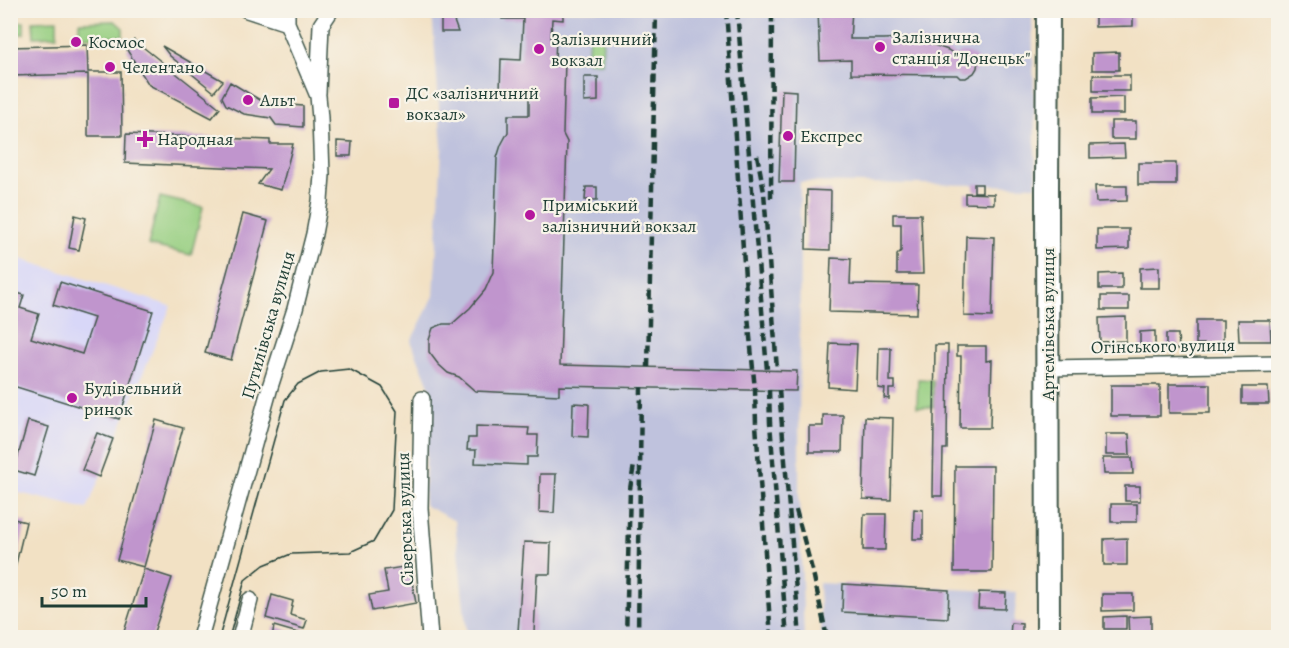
<svg xmlns="http://www.w3.org/2000/svg" width="1289" height="648" viewBox="0 0 1289 648" font-family="Alegreya,serif">
  <rect width="100%" height="100%" fill="#f7f3e8"/>
  <filter id="ink" filterUnits="userSpaceOnUse"><feTurbulence type="fractalNoise" baseFrequency=".0167" numOctaves="2"/><feDisplacementMap in="SourceGraphic" scale="12" xChannelSelector="R" yChannelSelector="G"/><feConvolveMatrix kernelMatrix="1 2 1 2 8 2 1 2 1" color-interpolation-filters="sRGB"/></filter>
  <filter id="wash" filterUnits="userSpaceOnUse"><feTurbulence type="fractalNoise" baseFrequency=".008" numOctaves="4" result="noise"/><feDisplacementMap in="SourceGraphic" scale="24" xChannelSelector="R" yChannelSelector="G"/><feGaussianBlur stdDeviation="1.35" result="paint"/><feColorMatrix in="noise" values="0 0 0 0 0 0 0 0 0 0 0 0 0 0 0 0 0 1.4 0 .05"/><feComposite in="paint" operator="in"/></filter>
  <g filter="url(#wash)">
    <rect width="100%" height="100%" fill="#f2e1c4"/>
    <!-- built -->
    <path fill="#d8d7f8" d="M11 256 171 306 87 509 11 491Z"/>
    <!-- industrial -->
    <path fill="#bfc2dd" d="M432 11H1032L1036 186 800 182 799 499 804 637H467L455 521 424 505 430 388 411 341 434 296 442 147Z
      M819 583 1017 592 1014 623 1022 624V637H821Z"/>
    <!-- green -->
    <path fill="#98cf82" stroke="#5c865b" stroke-width="1.5" d="M57 20V36L34 37 33 21Z
      M115 21 123 28V36L79 37V22Z
      M10 22H24V34H11Z
      M589 37H603L602 63 587 62Z
      M160 197 203 207 191 255 148 245Z
      M918 379 933 380V407H917Z"/>
    <g id="blocks">
      <!-- building -->
      <path fill="#c095cd" d="M441 10H450L458 32H441Z
        M503 10H563V20L552 19 551 38H556L555 60H565L563 134 567 142 560 365 797 371 796 391 559 386V395L475 391 459 377 448 373 438 364 429 352V340L433 328 443 324H452L470 308 485 290 493 272 497 158 501 145 508 132V115H529V93L500 91 501 59 521 60 523 19H502Z
        M818 10H852L850 39H884L901 38 917 39 948 50 957 56 960 53 966 52 973 55 978 60 977 68 974 73 966 78H960L957 75 851 74V60L820 61Z
        M1095 10H1133V26L1095 27Z
        M134 40 220 108 212 118 149 85 127 50Z
        M87 45 88 72H121L122 136H88V74L10 76V47Z
        M162 46 223 81 214 92 170 56Z
        M1119 52V70H1092V53Z
        M1093 75H1130V91H1093Z
        M584 77H598V101L584 102Z
        M230 82 265 103 303 106V127L276 125 271 118 244 114 226 105 222 97Z
        M782 90 796 91 794 182H779Z
        M1124 97V114H1092V98Z
        M1111 121H1136V139H1111Z
        M126 134 270 140V144H293L281 190 258 184 269 169 125 163Z
        M337 141 352 142 351 156H337Z
        M1124 144 1125 157 1090 158V145Z
        M1138 163H1176V185H1138Z
        M974 184H982V192H974Z
        M1095 186H1127V201L1096 202Z
        M586 187H597V200H585Z
        M807 190 831 191 830 250 806 249Z
        M965 193 994 194V204L965 203Z
        M243 214 268 221 231 360 205 353Z
        M893 214H921L923 274H897V255L901 251V224H893Z
        M75 215 86 218 79 250 69 248Z
        M1097 229H1129V249L1097 250Z
        M966 236 994 237 992 317 964 316Z
        M831 258 851 259 850 284 918 285 917 314 829 312Z
        M1159 267V288H1140V268Z
        M1122 273V289H1099V274Z
        M60 282 153 311 119 419 10 385V291L24 295 20 308 39 314 31 338 82 354 94 318 53 305Z
        M1101 296H1129V310H1101Z
        M1126 317V341L1100 342 1099 318Z
        M1196 320H1223V344H1196Z
        M1238 320H1270L1271 341H1239Z
        M1155 331V349H1140V332Z
        M1166 334H1178L1179 349H1166Z
        M830 343 857 344 855 389 828 387Z
        M935 345H948L947 449H943L942 496H933Z
        M957 346H986V361L992 360 990 428H960L961 356H957Z
        M879 348H891L890 381H895V389H889V399L884 398 885 389 878 388Z
        M1169 384H1210V413H1169Z
        M1111 385H1160V416H1111Z
        M1242 387H1268L1269 404H1242Z
        M573 403 589 404 588 437 572 436Z
        M823 415H843L842 452H809V426H823Z
        M865 417 893 418 891 500 863 499Z
        M156 420 183 428 144 567 117 560Z
        M28 421 49 427 34 476 14 470Z
        M476 426 529 428 528 435H538L537 457H527V465L475 463 476 450H467L468 438H476Z
        M97 433 113 439 99 477 82 470Z
        M1106 434H1129L1130 455H1106Z
        M1103 458H1132L1133 474H1104Z
        M955 466H993L992 572H954Z
        M540 474H556L554 513 539 512Z
        M1125 486H1140V501H1125Z
        M1111 504H1137V522H1111Z
        M914 509 923 510V539H913Z
        M864 514H886L885 550H863Z
        M10 518 26 522 15 568 10 567Z
        M1127 538V565H1104V539Z
        M524 542 551 543 550 574H537L534 633 518 632Z
        M409 566 416 603 372 611 369 595 388 592 384 570Z
        M144 569 172 578 152 638H122Z
        M843 584 949 590 948 618 842 612Z
        M979 592 1006 593 1005 609 978 608Z
        M1102 594H1133V610L1102 611Z
        M272 595 293 601 290 615 307 620 304 629 266 618Z
        M1126 616V629H1104V617Z
        M1151 616V637H1129L1128 617Z
        M1011 623 1022 624V636H1010Z
        M274 626 305 635V638H272Z"/>
    </g>
  </g>
  <g filter="url(#ink)">
    <use href="#blocks" fill-opacity="0" stroke="#3f564a" stroke-width="1.5"/>
    <g fill="none" stroke-linecap="round" stroke-linejoin="round">
      <!-- street casing -->
      <g stroke="#3f564a" stroke-width="18">
        <path id="street" d="M247 10 287 23
          M318 93 321 25 331 10
          M1048 368 1278 364
          M422 399 420 508 430 638
          M200 638 270 387 295 309 314 234 320 201 322 175 320 118 318 96 287 23V10
          M240 638 250 600"/>
      </g>
      <!-- secondary casing -->
      <g stroke="#3f564a" stroke-width="26">
        <path id="secondary" d="M1048 10 1047 191 1048 638"/>
      </g>
      <!-- street -->
      <use href="#street" stroke="#fff" stroke-width="15"/>
      <!-- secondary -->
      <use href="#secondary" stroke="#fff" stroke-width="22"/>
      <!-- tram -->
      <path stroke="#1f3d34" stroke-width="1.5" d="M219 638 285 400 298 384 321 372 349 369 382 387 397 411 392 510 374 541 350 552 291 554 264 565 245 580 229 638"/>
      <!-- rail -->
      <path stroke="#1f3d34" stroke-width="4.5" stroke-dasharray="9 4.5" stroke-linecap="butt" d="M726 10 747 305 755 390 756 424 771 638
        M737 10 767 370
        M757 155 764 192 777 370
        M771 198 772 10
        M648 367 656 10
        M769 390 770 423 787 638
        M779 390 800 638
        M796 510 814 577 827 638
        M626 638 630 489 634 465
        M638 638 641 387"/>
    </g>
  </g>
  <!-- markers -->
  <g fill="#b5179e" stroke="#f7f3e8" stroke-width="2">
    <circle cx="76" cy="42" r="6"/>
    <circle cx="880" cy="47" r="6"/>
    <circle cx="539" cy="49" r="6"/>
    <circle cx="110" cy="67" r="6"/>
    <circle cx="248" cy="100" r="6"/>
    <rect x="388" y="97" width="12" height="12" rx="3"/>
    <circle cx="788" cy="136" r="6"/>
    <path d="M142 130h6v6h6v6h-6v6h-6v-6h-6v-6h6z"/>
    <circle cx="530" cy="215" r="6"/>
    <circle cx="72" cy="398" r="6"/>
  </g>
  <g text-anchor="middle" dominant-baseline="central" stroke-width="4.5" stroke-linejoin="round" paint-order="stroke">
    <!-- poi labels -->
    <g font-size="18" fill="#1f3d34" stroke="#f7f3e8" text-anchor="start">
      <text x="892" y="37">Залізнична<tspan x="892" dy="21">станція "Донецьк"</tspan></text>
      <text x="551" y="39">Залізничний<tspan x="551" dy="21">вокзал</tspan></text>
      <text x="88" y="42">Космос</text>
      <text x="122" y="67">Челентано</text>
      <text x="406" y="93">ДС «залізничний<tspan x="406" dy="21">вокзал»</tspan></text>
      <text x="260" y="100">Альт</text>
      <text x="800" y="136">Експрес</text>
      <text x="157" y="139">Народная</text>
      <text x="542" y="205">Приміський<tspan x="542" dy="21">залізничний вокзал</tspan></text>
      <text x="84" y="388">Будівельний<tspan x="84" dy="21">ринок</tspan></text>
    </g>
    <!-- street labels -->
    <g font-size="18" fill="#1f3d34" stroke="#f7f3e8">
      <text transform="translate(1048 324) rotate(-90)">Артемівська вулиця</text>
      <text transform="translate(268 325) rotate(-74)">Путилівська вулиця</text>
      <text transform="translate(1163 346) rotate(-1)">Огінського вулиця</text>
      <text transform="translate(405 519) rotate(-92)">Сіверська вулиця</text>
    </g>
  </g>
  <!-- margin -->
  <rect width="1289" height="648" fill="none" stroke="#f7f3e8" stroke-width="36"/>
  <!-- scale -->
  <path d="M42 597v9h104v-9" fill="none" stroke="#1f3d34" stroke-width="3"/>
  <text x="51" y="597" font-size="18" fill="#1f3d34" stroke="#f7f3e8" stroke-width="4.5" paint-order="stroke">50 m</text>
</svg>
